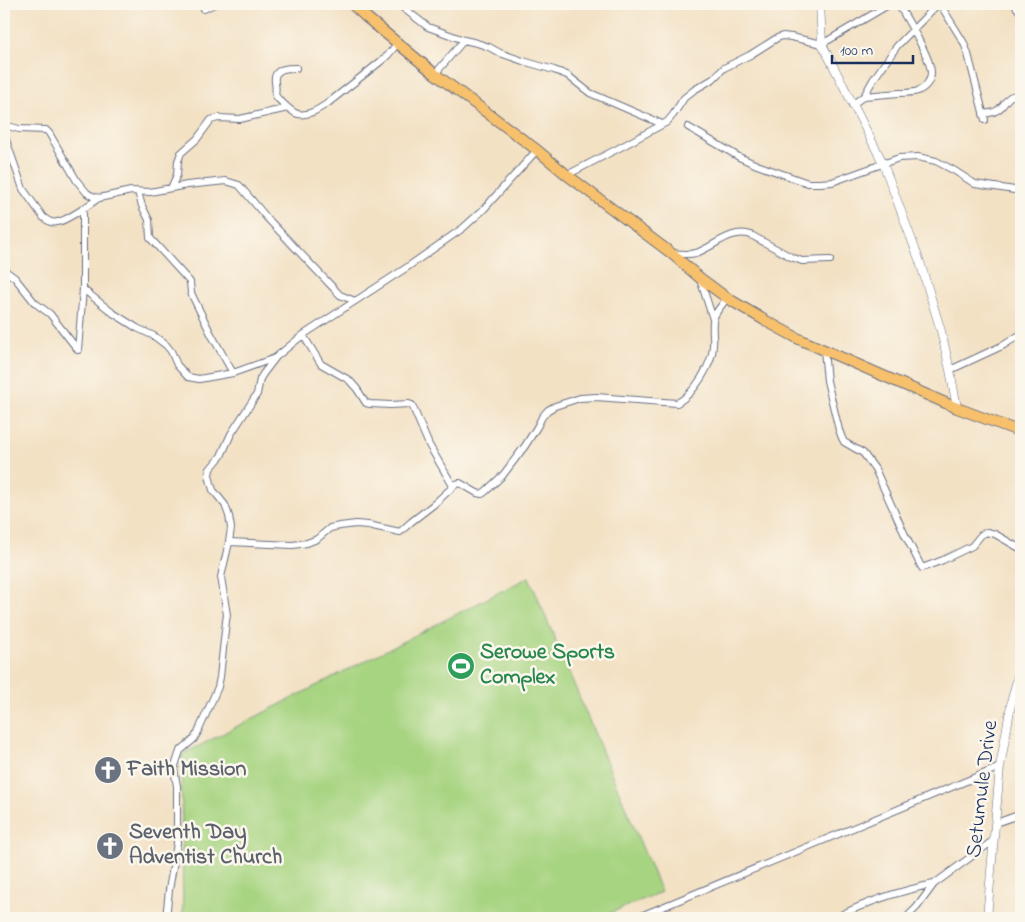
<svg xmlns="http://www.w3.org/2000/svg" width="1025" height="922" viewBox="0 0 1025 922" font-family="'Indie Flower',sans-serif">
  <rect width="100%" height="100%" fill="#fbf7ec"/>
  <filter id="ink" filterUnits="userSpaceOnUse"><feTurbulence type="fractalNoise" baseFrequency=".02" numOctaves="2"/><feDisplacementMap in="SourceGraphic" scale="10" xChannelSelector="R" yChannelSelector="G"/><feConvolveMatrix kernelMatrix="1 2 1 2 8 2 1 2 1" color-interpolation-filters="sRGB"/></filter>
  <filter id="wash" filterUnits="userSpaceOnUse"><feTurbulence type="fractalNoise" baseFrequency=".0096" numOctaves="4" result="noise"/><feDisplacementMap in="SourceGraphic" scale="20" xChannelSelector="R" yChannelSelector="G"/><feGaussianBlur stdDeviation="1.12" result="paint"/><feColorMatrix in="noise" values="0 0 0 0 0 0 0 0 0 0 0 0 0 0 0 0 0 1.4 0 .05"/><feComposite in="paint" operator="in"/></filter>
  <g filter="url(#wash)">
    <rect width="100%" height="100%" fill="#f3e1c4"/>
    <!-- green -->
    <path fill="#a7d481" stroke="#618270" d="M529 577 661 892 598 918H183L181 755Z"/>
  </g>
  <g filter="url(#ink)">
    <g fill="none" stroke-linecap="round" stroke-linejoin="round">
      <!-- minor casing -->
      <g stroke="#676d82" stroke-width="8">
        <path id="minor" d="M398 4 428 27 464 40 477 43 489 47 500 53 523 61 554 70 567 75 590 93 662 124
          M940 4 964 43 968 54 985 120
          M1014 4 1021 13
          M204 9 214 4
          M296 68C288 68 277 68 275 77 274 83 277 88 275 94 277 99 281 102 285 105 288 108 292 111 295 113 306 118 319 109 328 103L380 62 388 55 397 44
          M435 74 464 40
          M864 96C876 95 887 94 899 93 905 93 912 93 918 91 925 88 931 81 931 73 931 57 906 18 898 4
          M852 105 864 96 873 80 897 46 938 4
          M983 114C988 113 995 113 999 109 1008 102 1006 93 1021 96
          M4 125 19 129 46 130 49 133 77 181 87 193 92 196 99 198 131 191 150 192 187 185 226 181 239 185 267 218 340 295 355 301
          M688 127 739 157 757 165 808 183H820L832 182 899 158 918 157 936 161 955 171 975 184 1021 191
          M4 134 23 189 43 217C47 220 51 224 57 222 67 221 90 204 99 198
          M567 175 621 147 667 122 673 115 684 98 694 90 713 79 724 68 750 55 777 38 783 36 791 37 822 44 890 4
          M171 188 177 175 178 161 181 153 197 139 211 120 218 118 240 119 288 108
          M138 192 142 206 149 220 150 238 190 282 191 293 211 334 233 373
          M672 253C680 254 688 255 696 253 714 247 731 228 751 235L791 257 802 261 830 260
          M4 270 15 278 35 303 50 314 78 350
          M700 279 713 319
          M83 289 113 313 137 328 154 336 166 345 171 351 177 365 188 377 199 379 233 373 275 358
          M303 335 321 364 349 380 357 389 366 403 370 404 391 405 409 404 412 405 429 445 453 486
          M78 350 83 289V208
          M824 350 827 381 839 430 842 438 844 442 863 453 875 469 905 535 922 568 943 560 972 546 981 535 987 532 995 534 1021 549
          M950 370 1004 345 1021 334
          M229 542 293 545 307 543 317 539 330 528 340 526 356 524 368 525 400 532 411 522 433 505 456 484 460 483 477 493 482 494 486 491 503 475 525 446 537 427 542 417 548 410 555 406 580 398 596 397 677 403C694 394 713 364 713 345 714 336 711 325 714 317 717 310 723 304 727 298
          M996 823 1021 814
          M166 918 169 890 177 843V786L174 769 180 751 194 739 198 732 218 687 220 677 226 621 227 615 221 577 229 542 231 528 229 516 225 505 213 490 211 483 209 475 210 469 221 456 231 434 257 394 260 379 263 374 276 357 303 335 406 268 463 228 483 210 537 150
          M636 918 1000 767
          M835 918C866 902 899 891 934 884
          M906 918 917 907 934 884 994 840"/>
      </g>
      <!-- tertiary casing -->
      <g stroke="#676d82" stroke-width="9">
        <path id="tertiary" d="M820 4 822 44 883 163 920 262 941 331 950 370 957 408
          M987 918 1000 767 1012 699 1021 665"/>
      </g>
      <!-- primary casing -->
      <g stroke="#676d82" stroke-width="12">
        <path id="primary" d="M352 4 366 17 435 74 537 150 567 175 671 253 700 278 727 298 766 321 799 339 957 408 1021 432"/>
      </g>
      <!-- minor -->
      <use href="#minor" stroke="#fff" stroke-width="6"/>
      <!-- tertiary -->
      <use href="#tertiary" stroke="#fff" stroke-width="8"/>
      <!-- primary -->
      <use href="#primary" stroke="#f7c06c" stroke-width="10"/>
    </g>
  </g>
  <!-- icons -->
  <defs>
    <g id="stadium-disc" transform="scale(1.4375)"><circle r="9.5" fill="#2e9e5b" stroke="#fbf7ec"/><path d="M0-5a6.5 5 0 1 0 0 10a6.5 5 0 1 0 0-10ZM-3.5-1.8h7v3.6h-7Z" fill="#fff"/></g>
    <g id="church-disc" transform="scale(1.4375)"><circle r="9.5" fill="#6b7280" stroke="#fbf7ec"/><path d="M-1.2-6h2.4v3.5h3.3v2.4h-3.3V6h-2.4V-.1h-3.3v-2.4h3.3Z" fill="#fff"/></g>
  </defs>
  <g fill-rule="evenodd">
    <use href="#stadium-disc" x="461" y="666"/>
    <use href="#church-disc" x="108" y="770"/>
    <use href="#church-disc" x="110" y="846"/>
  </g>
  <g text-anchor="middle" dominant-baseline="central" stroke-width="5" stroke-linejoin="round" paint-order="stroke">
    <!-- leisure labels -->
    <g font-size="22" font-weight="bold" fill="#27864d" stroke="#fbf7ec" text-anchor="start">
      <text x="480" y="653">Serowe Sports<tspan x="480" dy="25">Complex</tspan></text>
    </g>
    <!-- worship labels -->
    <g font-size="22" font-weight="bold" fill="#5b616d" stroke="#fbf7ec" text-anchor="start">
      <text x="127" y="770">Faith Mission</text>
      <text x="129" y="833">Seventh Day<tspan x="129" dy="25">Adventist Church</tspan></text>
    </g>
    <!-- street labels -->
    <g font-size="22" fill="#1b2f5e" stroke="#fbf7ec">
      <text transform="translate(983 789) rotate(-83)">Setumule Drive</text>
    </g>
  </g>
  <!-- margin -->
  <rect width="1025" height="922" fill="none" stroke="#fbf7ec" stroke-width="20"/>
  <!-- scale -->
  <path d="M832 55v8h81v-8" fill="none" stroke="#1b2f5e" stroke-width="2.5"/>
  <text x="840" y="55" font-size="15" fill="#1b2f5e" stroke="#fbf7ec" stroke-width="4" paint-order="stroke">100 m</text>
</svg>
